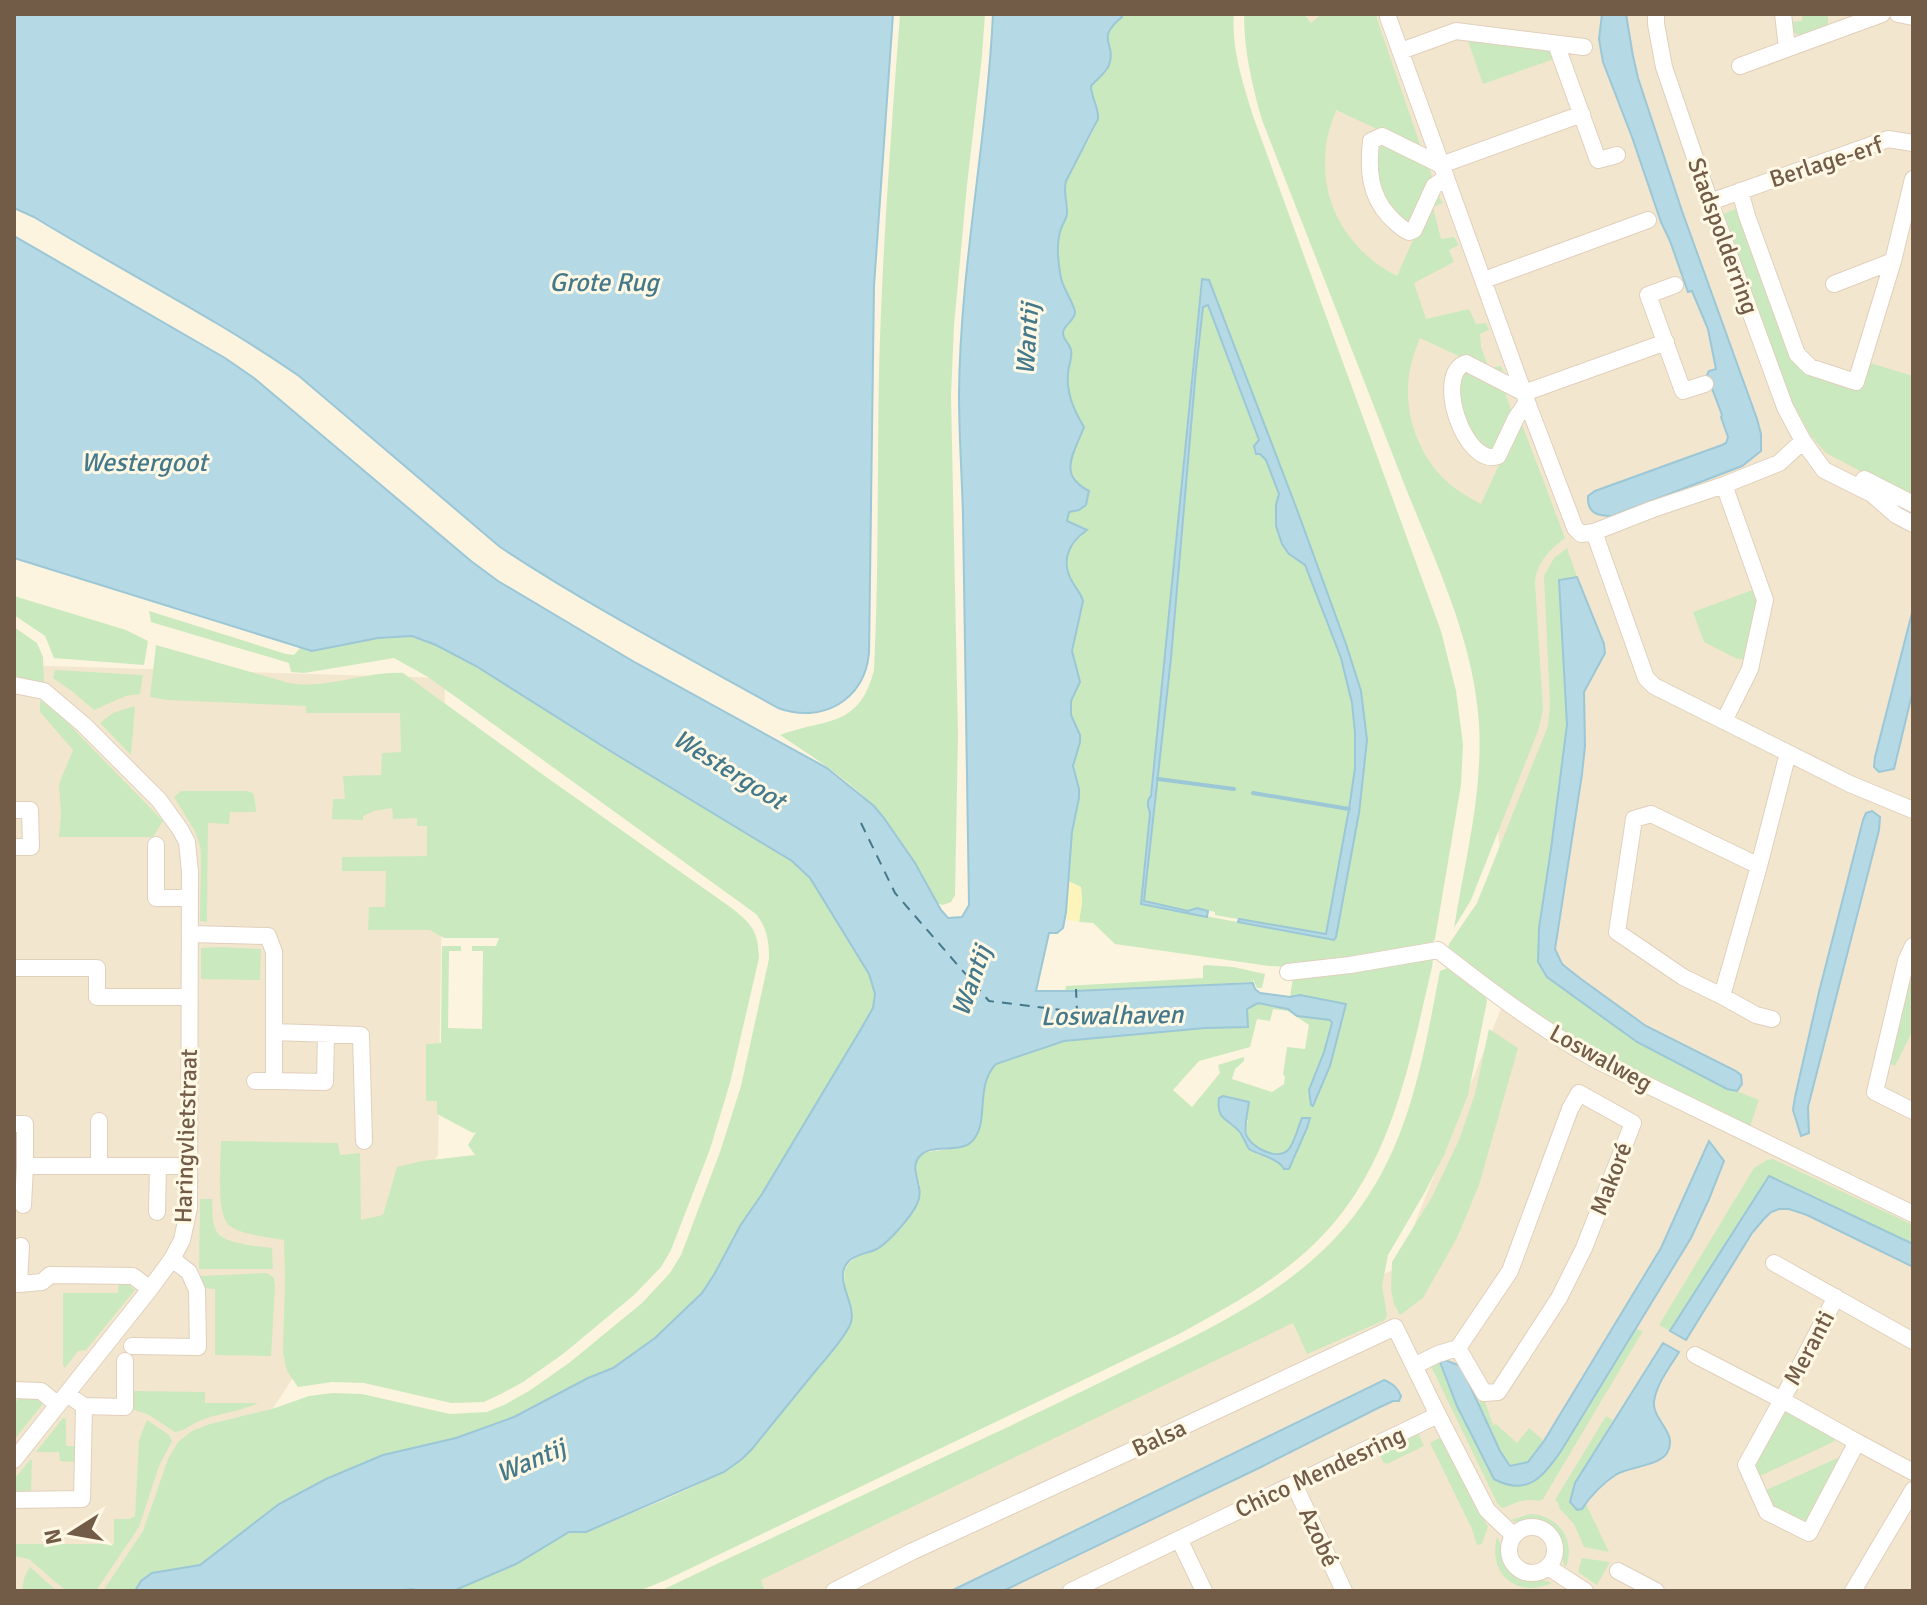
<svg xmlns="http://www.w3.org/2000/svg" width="1927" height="1605" viewBox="0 0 1927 1605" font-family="Signika,sans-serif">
  <rect width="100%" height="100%" fill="#fcf4df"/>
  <!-- residential -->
  <path fill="#f3e6ce" d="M1252 14H1913V1591H698L1397 1268 1512 981 1485 692Z
    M14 665 445 678 438 1155 154 1591H14Z"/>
  <!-- green -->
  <path fill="#cbe9bf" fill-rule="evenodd" d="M900 14H985L982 56 967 185 954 326 951 395 958 734 955 895 951 902 943 905 936 903C920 873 904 843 883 817 856 784 816 759 780 735 825 718 859 729 874 670 879 571 877 472 879 372 882 253 891 133 900 14Z
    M1120 14H1234C1231 48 1243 83 1253 116L1441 631 1456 691 1463 744 1461 785 1435 939 1431 944 1291 967 1269 966 1115 944 1093 923 1079 922 1082 902 1081 887 1068 881 1072 832 1079 789 1073 766 1080 735 1071 715V701L1080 682 1072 651 1081 594C1066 574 1060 558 1078 536L1067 522 1069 512 1079 510 1080 487 1070 469 1071 458 1084 427C1075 413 1067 396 1067 379 1067 370 1071 361 1071 353 1072 344 1060 339 1063 330 1065 325 1072 319 1075 314 1073 302 1064 292 1061 279 1058 264 1056 244 1061 229 1063 223 1067 219 1068 212 1068 201 1063 192 1066 181 1072 167 1098 128 1098 117 1099 106 1091 97 1091 86 1099 78 1109 70 1110 58 1112 35 1097 37 1122 17ZM1201 280H1209L1296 507 1346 644 1361 691 1367 740 1359 813 1336 937 1334 940 1141 904 1150 813C1148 807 1146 801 1151 796Z
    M1244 14H1304L1311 23 1322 14H1377V19L1422 150 1336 110C1332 122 1327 134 1326 147 1319 202 1348 251 1397 276L1435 191 1443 203 1433 207 1441 239 1454 237 1459 245 1449 250 1454 262 1414 283 1426 319 1469 309 1476 324 1486 323 1489 330 1480 334 1481 347 1489 368 1501 366 1506 378 1420 338C1415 350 1411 362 1409 375 1403 418 1422 466 1459 491 1466 496 1474 500 1481 504L1520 419 1565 538C1549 550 1537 563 1535 582L1543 710 1538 731 1471 900 1454 928C1465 860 1483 793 1479 724 1474 638 1432 555 1401 476 1355 357 1308 238 1262 120 1252 85 1244 51 1244 14Z
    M1802 14H1828V26L1800 37 1788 27 1792 22 1802 21Z
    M1467 38 1550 48 1554 59 1483 84Z
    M1379 143 1427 160 1433 180 1415 221 1407 224C1391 211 1376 190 1376 169 1376 160 1378 151 1379 143Z
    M1736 209 1741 216 1793 357 1864 381 1870 363 1913 376V496L1900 492 1826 453 1811 436 1783 385 1720 215Z
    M1208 305 1259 441 1254 446 1266 460 1279 494 1276 505 1289 554 1305 565 1341 658 1352 703 1355 733V768L1349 809 1326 935 1215 915V912L1197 908 1188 911 1143 902 1171 658 1196 369 1203 307Z
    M1464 369 1502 384 1513 415 1498 450 1485 448C1463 423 1454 402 1464 369Z
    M1567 548 1577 577 1560 580 1567 726 1551 849 1539 928 1547 977 1637 1042 1727 1089 1737 1091 1759 1100 1748 1133 1576 1042 1448 950 1449 944 1477 903 1548 726 1550 704 1544 576 1554 558Z
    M1755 589 1759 603 1745 660 1735 658 1704 642 1693 612Z
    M14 596 126 630 148 641 144 665 54 658 45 636 14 615Z
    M149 611 286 654 294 655 301 647 312 651 378 638 412 636 436 645 476 666 612 752 792 861 810 878 869 974 875 994 873 1008 861 1029 762 1194 740 1226 715 1273 702 1293 655 1338 613 1368 588 1378 514 1417 456 1438 383 1455 326 1479 279 1504 200 1565 152 1573 141 1581 135 1591H103L143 1531 168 1459 178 1442 192 1431 210 1424 272 1409 309 1396 333 1393 362 1394 450 1414 487 1412 506 1404 529 1391 569 1363 642 1303 670 1273 681 1255 720 1152 741 1086 769 959C769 941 767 928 756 914L428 677 394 658 304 673 291 672 289 663 151 622Z
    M14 627 37 643 43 657 44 685 14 681Z
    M156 645 289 683C327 690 365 671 403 673L542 774 733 909C753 925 758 932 759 958L730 1083 710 1149 671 1250 661 1267 634 1295 563 1354 523 1382 501 1394 484 1402 451 1403 364 1383 332 1382 298 1387 287 1371 283 1353 285 1279 284 1240C270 1237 241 1235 230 1226 215 1216 221 1159 221 1141L338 1143 340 1155 360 1153 361 1220 383 1215 397 1167 422 1161 475 1155 468 1145 476 1132 473 1133 437 1114V1101H426V1044L441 1043 442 946H461V951H449L448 1028 482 1029 483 951H472V946H496L499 938H444L430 930H368L369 907H385L386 871H342V857L427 856V826H417V818L393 819 392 808 374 811 363 816V820L332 819 333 799H345L343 776 381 775 382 753 401 752 400 713H306V706L167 700 150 697Z
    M55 670 143 675 140 694 126 696 94 710 73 692 53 678Z
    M40 700 59 714 163 821 153 837H59L61 813 59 784 73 750 40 712Z
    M134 706 135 708 131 755 100 723 113 713Z
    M181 791H247L253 793 255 800 256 812H230L229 824 208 823 207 922 200 921 201 851 196 833 174 797Z
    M218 947 261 949 260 980 201 979V948Z
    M1430 957 1433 959 1432 967C1411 1056 1394 1154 1332 1225 1291 1273 1234 1304 1179 1334L666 1580 639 1591H453L516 1564 569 1532H586L602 1526C649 1505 700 1488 742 1459L853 1313C843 1281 833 1261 874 1251L920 1185C904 1139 937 1158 958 1145 966 1141 972 1134 979 1129 982 1108 980 1081 996 1064L1064 1041 1205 1028 1247 1027V1009L1258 1003 1288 1009 1297 1016 1330 1019 1332 1023 1324 1052 1309 1090 1330 1066 1346 1004 1300 995 1290 997 1293 978ZM1273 1009 1288 1011 1309 1025 1305 1049 1287 1047 1283 1075 1285 1076 1284 1084 1272 1092 1232 1079 1235 1069 1244 1061V1057L1218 1065 1220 1073 1192 1107 1173 1090 1199 1061 1250 1047 1257 1019 1270 1021ZM1309 1118 1294 1160 1281 1163 1259 1155 1245 1142 1241 1132 1228 1123 1248 1120C1238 1147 1278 1162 1289 1149 1295 1142 1298 1127 1302 1119Z
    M1206 965 1233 967 1265 974 1262 988H1257L1253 979V982L1065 992 1066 986 1203 978V966Z
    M1450 967 1485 993 1487 1001 1468 1095 1444 1155 1425 1192 1388 1255 1382 1286 1387 1315 1385 1320 1307 1354 1293 1323 761 1580 765 1591H660C771 1538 883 1486 995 1433 1044 1410 1093 1386 1142 1362 1223 1323 1309 1281 1362 1205 1411 1136 1424 1053 1440 971Z
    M1909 973H1913V1030L1895 1066 1886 1062Z
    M1489 1029 1518 1048 1479 1185 1457 1238 1423 1298 1400 1315 1394 1304 1391 1289 1392 1262 1432 1197 1459 1140 1475 1094Z
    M1773 1159 1913 1225V1244L1769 1177 1670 1331 1659 1325 1754 1168 1767 1160Z
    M200 1199H212C213 1209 211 1223 217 1232 224 1244 258 1246 272 1248L273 1269H199Z
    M267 1273 274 1278 275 1287 271 1356 215 1355V1289L203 1288 199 1276Z
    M119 1283H127L135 1290 86 1350 78 1351 65 1368 63 1365V1293H118Z
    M1636 1329 1643 1331 1543 1499 1539 1501C1520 1498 1518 1503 1502 1508L1497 1503 1431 1366 1440 1362 1457 1406 1494 1479 1561 1451Z
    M132 1391 205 1392V1403H258C239 1412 218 1413 199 1421 190 1425 184 1431 175 1432L149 1415 132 1409Z
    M26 1393 42 1400V1405L14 1440V1403Z
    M1484 1399 1493 1425 1496 1424 1517 1443 1529 1428 1544 1441 1528 1462 1511 1466 1500 1451 1478 1403Z
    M1782 1410 1831 1434 1835 1441 1758 1477 1753 1464Z
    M1606 1416 1613 1420 1575 1483 1582 1508 1585 1502 1609 1552 1584 1547 1574 1524 1560 1509 1558 1503 1555 1500Z
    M63 1418 66 1419V1446H75V1462L60 1461 59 1452H36Z
    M147 1420 169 1435 172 1441 159 1466 139 1527 96 1591H66L29 1559 14 1556V1544H114V1519H129L135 1516 139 1440Z
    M1418 1433 1424 1446 1387 1464 1383 1462 1378 1451Z
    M1439 1438 1443 1442 1474 1505 1488 1526 1482 1544 1477 1545 1472 1529 1430 1443Z
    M1842 1456 1810 1521 1802 1523 1788 1514 1789 1509 1786 1514 1773 1507 1764 1491Z
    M30 1460H32L31 1492H14V1479Z
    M1530 1514C1558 1515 1576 1539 1566 1567 1559 1557 1560 1545 1554 1536 1543 1520 1525 1528 1511 1520Z
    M1497 1537C1502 1545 1503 1553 1507 1561 1515 1580 1536 1576 1552 1583 1517 1599 1487 1574 1497 1537Z
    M1582 1558 1610 1562 1597 1585 1578 1572Z
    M30 1567 57 1591H22L24 1578Z"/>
  <!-- sand -->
  <path fill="#fcf4ba" d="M1068 881 1081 887 1082 902 1079 922 1064 919Z"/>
  <!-- water -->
  <path fill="#b5d9e5" stroke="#9bc7d6" stroke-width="2" d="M14 14H893L874 286 869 653C865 701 821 724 778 708 685 656 589 606 500 547L299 376C214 317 122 271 34 217L14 208Z
    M993 14H1120L1122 17C1094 40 1117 42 1109 65 1106 73 1097 79 1091 86 1091 98 1099 107 1098 119L1066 181C1063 192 1067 200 1067 211 1068 218 1063 222 1061 229 1056 243 1058 263 1061 278 1063 288 1075 306 1075 312 1075 321 1063 325 1063 333 1063 340 1070 344 1071 350 1073 356 1068 367 1068 374 1066 393 1074 411 1084 427 1075 452 1056 474 1089 491L1086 505 1079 510 1069 512 1067 521 1087 530C1068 543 1060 562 1073 583 1077 590 1081 593 1083 601L1072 651 1080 682 1071 701V715L1080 735V742L1073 766 1079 789V798L1072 832 1066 912 1063 928 1057 933H1049L1036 991H1074L1253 983 1255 989 1260 993 1290 997 1300 995 1346 1004 1330 1066 1313 1106 1311 1105 1309 1090 1324 1052 1332 1023 1330 1020 1297 1016 1288 1009 1258 1003 1247 1009 1248 1027 1205 1028 1064 1041 996 1064C975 1086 989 1120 974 1139 962 1156 932 1141 919 1157 908 1170 926 1188 917 1204 911 1217 889 1242 877 1249 869 1253 856 1254 849 1261 831 1279 859 1305 850 1325 842 1341 829 1355 817 1369 796 1395 774 1422 752 1449L742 1459 724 1472 586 1532H569L516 1564 453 1591H415L413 1589 395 1591H135L141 1581 152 1573 200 1565 279 1504 326 1479 383 1455 456 1438 514 1417 588 1378 613 1368 655 1338 702 1293 715 1273 740 1226 762 1194 861 1029 873 1008 875 994 869 974 810 878 792 861 612 752 476 666 436 645 412 636 378 638 312 651 14 558V236L225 358 254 378 471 561 498 581 636 663 827 768 874 806 884 818 915 863 941 910 948 918 962 917 969 905C967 775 965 646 963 516 962 476 959 435 959 395 960 267 987 141 993 14Z
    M1602 14H1626L1633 56 1638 78 1682 211 1757 419 1761 434V451L1742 466 1612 516C1597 516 1587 513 1588 496L1595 491 1722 445 1726 443 1728 437 1721 417 1722 415 1707 375 1709 371 1716 369 1708 329 1692 291 1688 292 1670 241 1661 222 1632 137 1603 62 1599 39Z
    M1202 279 1209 280 1296 507 1346 644 1361 691 1367 740 1359 813 1336 937 1334 940 1238 922 1239 919 1326 934 1349 809 1355 768V733L1352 703 1341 658 1305 565 1289 554 1282 544 1276 526V505L1279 494 1266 460 1260 454H1256L1254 446 1259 440 1208 305 1203 307 1196 369 1171 658 1144 901 1188 911 1197 908 1208 911 1207 917 1141 904 1150 813C1148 807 1146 801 1151 796Z
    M1577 577 1604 644 1605 653 1584 692 1585 746 1582 774 1555 949 1562 964 1581 979 1646 1026 1736 1071 1741 1075 1742 1084 1737 1091 1727 1089 1637 1042 1547 977 1538 962 1539 928 1551 849 1567 725 1559 580Z
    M1913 609V690L1894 769 1879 772 1874 767 1875 757Z
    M1872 811 1880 817 1879 830 1808 1107 1809 1133 1801 1136 1793 1110 1795 1097 1819 992 1863 820 1866 813Z
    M1223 1096 1249 1102C1248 1110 1244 1126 1246 1134 1250 1147 1278 1162 1289 1149 1295 1141 1298 1127 1302 1118H1310L1307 1128 1289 1169H1284C1278 1158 1261 1156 1249 1149 1246 1144 1243 1136 1239 1131 1227 1118 1216 1120 1219 1098Z
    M1709 1141 1724 1161 1709 1199 1691 1238 1561 1451C1543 1477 1527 1497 1494 1479L1457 1406 1440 1362 1445 1360 1461 1366 1500 1451 1510 1466 1528 1462 1544 1441 1661 1248Z
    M1769 1176 1913 1244V1267L1807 1215 1789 1209H1779L1771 1212 1763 1220 1752 1233 1686 1340 1670 1331Z
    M1663 1343 1679 1352C1670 1367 1656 1384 1654 1402 1652 1420 1679 1433 1667 1453 1660 1465 1630 1467 1617 1474 1604 1482 1590 1496 1582 1509L1577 1510 1570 1502 1575 1483Z
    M1384 1380C1393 1384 1397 1387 1401 1396L1399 1401H1393L1380 1407 1261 1467 1003 1591H951Z"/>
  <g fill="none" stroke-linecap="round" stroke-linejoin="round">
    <!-- stream -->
    <path stroke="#9bc7d6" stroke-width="4" d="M1158 779 1234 789
      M1253 793 1349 809"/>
    <!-- ferry -->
    <path stroke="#44798c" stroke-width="2" stroke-dasharray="10 8" stroke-linecap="butt" d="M861 823 895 893 989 1001 1077 1012 1076 989"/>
    <!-- minor casing -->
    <g stroke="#e0d0bc" stroke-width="18">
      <path id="minor" d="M1388 14V17L1527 402 1575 528 1581 534 1594 532 1653 509 1724 485 1779 463 1803 441
        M1656 14V24L1664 67 1710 202 1785 407 1803 441 1824 470 1872 494 1896 515 1913 524
        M1783 14 1787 48
        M1898 14 1913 17
        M1556 44 1598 160 1617 155
        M1401 51 1456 31 1584 47
        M1740 66 1882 14
        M1446 178 1434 186 1414 230 1409 232C1400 228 1396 223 1389 216 1369 194 1368 169 1371 141L1382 136 1441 165 1582 114
        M1740 191 1747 216 1797 354 1810 367 1856 382 1893 261 1913 179
        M1710 202 1888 139 1913 143
        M1484 280 1648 220
        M1834 284 1893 261
        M1675 285 1648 295 1683 391 1705 384
        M1527 402 1516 418 1498 456C1465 468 1433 374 1466 363L1524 393 1666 342
        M1864 479 1913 504
        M1594 532 1646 678 1654 686 1850 784 1913 810
        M14 685 44 691 84 725 159 800 180 829 187 842 190 872 189 1208 182 1240 172 1259 150 1289 14 1460
        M1724 721 1750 669 1765 600 1724 485
        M14 810H30L31 847H14
        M156 845V898H190
        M1759 866 1651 814 1634 819 1617 932 1683 977 1722 996 1756 1015 1772 1019
        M190 934 268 936 274 952V1081L325 1082 326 1034
        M1913 946 1906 961 1875 1092 1913 1111
        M14 968H97V997H189
        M1288 972 1350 965 1438 950C1489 990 1541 1029 1598 1061L1913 1214
        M1722 996 1759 866 1788 753
        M274 1032 361 1035 364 1141
        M255 1081H274
        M99 1121V1166
        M14 1124H25V1166H189
        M23 1205 25 1166
        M157 1212 158 1167
        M1774 1263 1913 1341
        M14 1284H19L21 1246
        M19 1284 42 1282 50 1275 133 1276 150 1289
        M132 1346 198 1347 197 1290 189 1272 172 1259
        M1695 1355 1782 1400 1836 1297
        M1414 1366 1438 1354 1458 1348 1510 1271 1570 1109 1579 1093 1633 1123 1584 1248 1559 1298 1498 1392 1484 1393 1458 1348
        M14 1390 41 1391 58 1405
        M1782 1400 1857 1442 1809 1533 1767 1512 1746 1465Z
        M84 1406 125 1407V1361
        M1857 1442 1913 1472
        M1294 1484 1344 1591
        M14 1500 82 1499 84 1406 67 1394
        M1509 1550a23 23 0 1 1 46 0a23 23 0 1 1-46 0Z
        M1179 1539 1204 1591
        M1548 1567 1585 1591
        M1618 1571 1656 1591
        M834 1591 911 1552 1135 1449 1395 1327 1438 1415
        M1071 1591 1438 1415 1487 1510 1514 1536
        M1853 1591 1913 1490"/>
    </g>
    <!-- minor -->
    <use href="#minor" stroke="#fff" stroke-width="16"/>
  </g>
  <g text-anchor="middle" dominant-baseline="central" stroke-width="6" stroke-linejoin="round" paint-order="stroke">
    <!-- street labels -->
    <g font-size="24" fill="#725b47" stroke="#fff8e5">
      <text transform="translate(1826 162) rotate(-18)">Berlage-erf</text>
      <text transform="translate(1723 236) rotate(70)">Stadspolderring</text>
      <text transform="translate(1601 1058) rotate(29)">Loswalweg</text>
      <text transform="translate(186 1136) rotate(-88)">Haringvlietstraat</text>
      <text transform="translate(1611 1179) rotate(-69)">Makoré</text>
      <text transform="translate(1809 1348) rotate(-62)">Meranti</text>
      <text transform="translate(1159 1438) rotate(-25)">Balsa</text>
      <text transform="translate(1320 1472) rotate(-25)">Chico Mendesring</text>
      <text transform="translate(1319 1537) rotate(65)">Azobé</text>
    </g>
    <!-- water labels -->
    <g font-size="26" font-style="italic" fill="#44798c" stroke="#fff8e5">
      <text x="604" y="283">Grote Rug</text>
      <text transform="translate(1028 339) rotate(-86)">Wantij</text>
      <text x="144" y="463">Westergoot</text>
      <text transform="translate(729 770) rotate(32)">Westergoot</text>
      <text transform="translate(972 981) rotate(-71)">Wantij</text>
      <text transform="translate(1112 1016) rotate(-1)">Loswalhaven</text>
      <text transform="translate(531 1461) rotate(-23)">Wantij</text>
    </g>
  </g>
  <!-- border -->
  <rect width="1927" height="1605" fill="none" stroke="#725b47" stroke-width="32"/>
  <!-- north arrow -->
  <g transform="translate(72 1533) rotate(259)" stroke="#fff8e5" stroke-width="6" paint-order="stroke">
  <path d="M0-6L14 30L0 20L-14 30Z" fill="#725b47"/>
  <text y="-12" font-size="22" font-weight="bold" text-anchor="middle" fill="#725b47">N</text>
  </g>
</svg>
